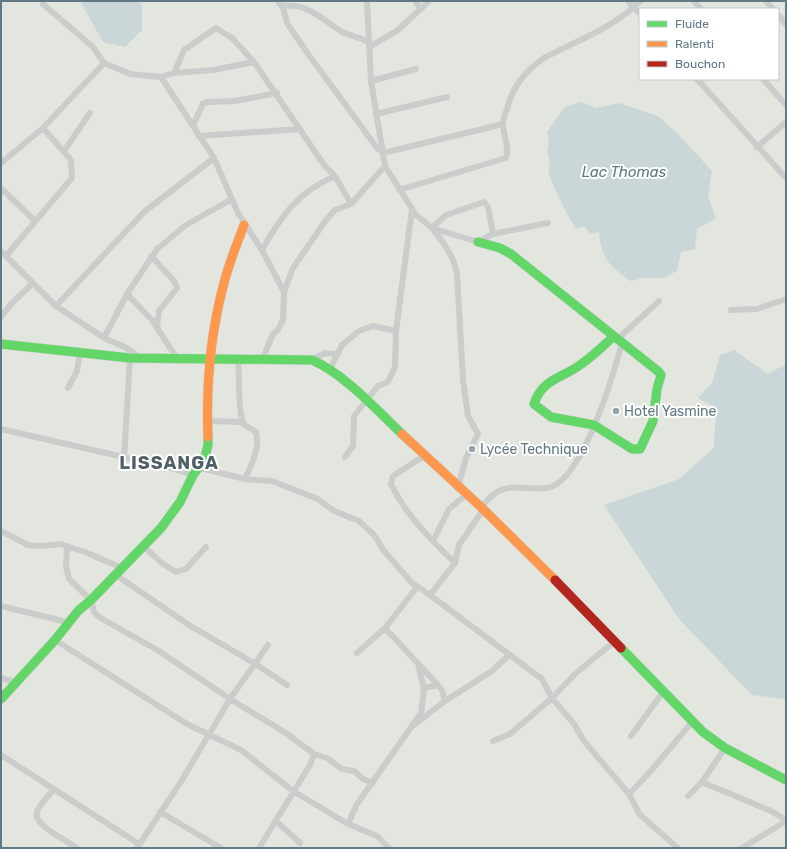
<svg xmlns="http://www.w3.org/2000/svg" width="787" height="849" viewBox="0 0 787 849" font-family="Rubik,sans-serif">
  <rect width="100%" height="100%" fill="#f3f3f0"/>
  <!-- green -->
  <path fill="#e3e6de" fill-rule="evenodd" d="M1 1H786V848H1ZM640 9H778V79H640Z"/>
  <!-- water -->
  <path fill="#cad6d7" d="M80 1H139L142 6V30L125 47 103 42Z
    M581 102 596 108 619 103 658 116 678 134 712 171 708 196 716 218 697 229 695 249 681 252 677 271 663 278H644L630 281C608 264 602 260 599 232L590 234 584 226 576 229C566 213 557 195 550 177 546 168 553 162 547 153L549 140 547 132 565 107Z
    M734 350 768 374 786 364V699L752 695 679 619 604 505 679 479 714 448 716 408 698 398 712 383 720 355Z"/>
  <g fill="none" stroke-linecap="round" stroke-linejoin="round">
    <!-- fast casing -->
    <g stroke="#cfd1d0" stroke-width="10">
      <path id="fast" d="M478 242 500 248 511 254 659 372 661 375 657 389 653 421 640 449H632L594 425 551 417 534 404C542 380 559 379 577 367 590 359 602 347 613 337
        M1 344 130 358 312 360C343 373 377 410 402 434
        M621 648 703 732 725 748 786 780
        M1 699 55 640 78 611 91 600 161 528 180 502 193 475 204 461 208 445V437"/>
    </g>
    <!-- slow casing -->
    <g stroke="#cfd1d0" stroke-width="10">
      <path id="slow" d="M402 434 481 507 555 580
        M208 437C206 387 211 331 224 283 229 263 237 244 244 225"/>
    </g>
    <!-- jam casing -->
    <g stroke="#cfd1d0" stroke-width="10">
      <path id="jam" d="M555 580 621 648"/>
    </g>
    <!-- street -->
    <path stroke="#cbcccc" stroke-width="6" d="M278 1 283 8 287 23 306 51 377 148 383 153 503 124
      M415 1 421 9
      M628 1 640 14
      M694 1 701 9
      M766 1 773 9
      M43 4 93 47 104 63 130 74 161 77 174 73 213 70 254 62 324 165 335 176 351 204
      M283 8V6C306 2 325 21 342 32 351 36 360 37 368 42
      M778 15 786 24
      M369 47 398 30 429 1
      M174 73 184 50 216 28 232 38 254 62
      M161 77 214 158 238 213 262 250 284 292
      M697 79 786 178
      M763 79 786 105
      M371 81 416 69
      M376 114 447 97
      M193 125 203 104 207 102 235 101 277 93
      M199 136 300 129
      M757 147 786 122
      M64 151 90 113
      M1 163 43 128 104 63
      M385 166 416 215 432 228 446 215 484 202 488 207 493 234
      M1 188 35 221
      M399 190 506 158C510 146 503 136 503 124 503 120 505 114 507 109 512 87 525 71 544 58 576 41 614 28 640 1
      M432 228C443 243 454 255 457 274L463 380 468 416 478 434 466 458 458 487
      M432 228 478 242 493 234 548 223
      M262 250C281 216 298 192 335 176
      M1 251 56 306 104 338 125 347 139 357
      M6 256 72 178 71 160 43 128
      M151 256 174 281 177 288 159 311 157 328
      M127 294 152 320 176 357
      M56 306 144 212 214 158
      M731 310 757 309 786 299
      M1 317 11 304 32 284
      M104 338 127 294 157 249 186 225 232 199
      M238 357C240 379 237 402 243 424L256 432C260 450 252 463 245 479
      M263 358 273 334 278 330 283 320 284 292 293 268 326 220 335 210 351 204 385 166 371 81 367 1
      M312 360 325 353 336 354
      M330 369 342 345 359 331 373 326 396 331
      M68 388 77 371 80 352
      M208 421 243 422
      M1 429 167 467 193 475
      M424 456 393 476 391 484C405 514 431 540 455 563
      M345 457 353 446 354 416 378 386 388 382 395 367 396 331 412 209
      M124 459 130 358
      M200 468 245 479 272 481 318 499 334 511 359 521 375 536 384 551 412 583 430 595
      M481 507C487 501 492 494 499 491 514 483 535 492 551 487 584 475 613 376 622 343L621 336 659 301
      M483 510 459 545 455 563 430 595 542 679 552 698 574 724 584 741 629 794 640 815 678 848
      M1 531 28 545 41 546 60 544 85 552 122 568
      M433 541 449 509 466 495
      M67 546 66 567 69 579 91 600 94 612 99 617 159 651 230 699 286 733 314 754 327 758 342 769 354 771 363 779 373 783
      M143 546 163 564 176 572 186 569 206 547
      M116 575 189 625 254 663 287 685
      M1 606 67 622
      M385 628 438 685 442 690 445 701
      M55 640 187 724 241 750 293 791 348 824 377 836 389 848
      M357 653 385 628 417 587
      M1 678 15 682
      M423 688 438 685
      M414 725 445 701 492 671 509 655
      M631 736 663 692
      M493 741 510 734 552 698 576 673 615 641
      M1 755 139 844
      M702 782 771 811 786 820
      M54 789C49 796 39 804 37 812 32 825 68 841 77 848
      M629 794 650 772 692 722
      M688 796 702 782 725 748
      M160 812 221 848
      M276 821 300 843
      M348 824 357 804 421 713 424 690 418 663
      M137 848 182 780 230 699 268 645
      M259 848 310 765 314 754
      M742 848 786 821"/>
    <!-- fast -->
    <use href="#fast" stroke="#63d668" stroke-width="9"/>
    <!-- slow -->
    <use href="#slow" stroke="#ff974d" stroke-width="9"/>
    <!-- jam -->
    <use href="#jam" stroke="#b3261e" stroke-width="9"/>
  </g>
  <!-- markers -->
  <g fill="#93a4aa" stroke="#fff" stroke-width="1.5">
    <circle cx="616" cy="411" r="4"/>
    <circle cx="472" cy="449" r="4"/>
  </g>
  <g text-anchor="middle" dominant-baseline="central" stroke-width="4" stroke-linejoin="round" paint-order="stroke">
    <!-- poi labels -->
    <g font-size="14" fill="#607984" stroke="#fff" text-anchor="start">
      <text x="624" y="411">Hotel Yasmine</text>
      <text x="480" y="449">Lycée Technique</text>
    </g>
    <!-- water labels -->
    <g font-size="15" font-style="italic" fill="#5b7c82" stroke="#fff">
      <text x="624" y="172">Lac Thomas</text>
    </g>
    <!-- district labels -->
    <g font-size="18" font-weight="bold" letter-spacing="1" fill="#4f6068" stroke="#fff">
      <text x="169" y="463">LISSANGA</text>
    </g>
  </g>
  <!-- border -->
  <rect width="787" height="849" fill="none" stroke="#607984" stroke-width="4"/>
  <!-- legend -->
  <rect x="639" y="8" width="140" height="72" fill="#ffffff" stroke="#bfc9ce"/>
  <rect x="647" y="21" width="20" height="6" fill="#63d668" stroke="#bfc9ce"/>
  <text x="675" y="28" font-size="12" fill="#607984">Fluide</text>
  <rect x="647" y="41" width="20" height="6" fill="#ff974d" stroke="#bfc9ce"/>
  <text x="675" y="48" font-size="12" fill="#607984">Ralenti</text>
  <rect x="647" y="61" width="20" height="6" fill="#b3261e" stroke="#bfc9ce"/>
  <text x="675" y="68" font-size="12" fill="#607984">Bouchon</text>
</svg>
